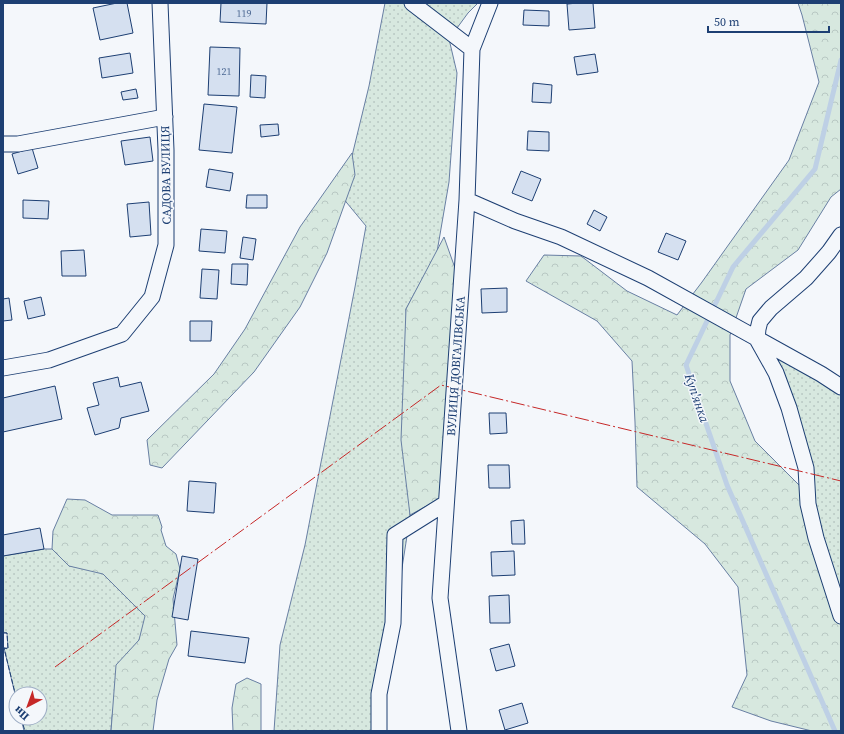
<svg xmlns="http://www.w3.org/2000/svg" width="844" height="734" viewBox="0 0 844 734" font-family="'Source Serif 4',serif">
  <defs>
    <pattern id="grass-dots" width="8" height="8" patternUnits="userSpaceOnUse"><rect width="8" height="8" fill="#d7e8df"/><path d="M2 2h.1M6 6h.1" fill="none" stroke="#b8c8c3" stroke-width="1.8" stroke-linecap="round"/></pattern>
    <pattern id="forest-crowns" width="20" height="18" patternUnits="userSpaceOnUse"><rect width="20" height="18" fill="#d7e8df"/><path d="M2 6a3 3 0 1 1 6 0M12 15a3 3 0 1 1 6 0" fill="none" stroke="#b8c8c3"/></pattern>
  </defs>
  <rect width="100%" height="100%" fill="#f4f7fb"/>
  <!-- grass -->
  <path fill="url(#grass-dots)" stroke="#687fa3" d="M385 3H478L468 13 449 39 457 73 449 182 437 252 406 309 410 515C400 587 386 659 373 731H274L280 645 305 545 355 287 366 226 342 197 369 86Z
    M757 339 841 387V615L798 441Z
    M44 549H52L69 566 106 571 131 594 147 619 139 640 120 664 112 717 111 731H24L21 718H40V694H16V698L4 648H8L7 633 3 632V556Z"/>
  <!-- forest -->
  <path fill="url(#forest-crowns)" stroke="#687fa3" d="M798 3H841V189L831 197 798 250 746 289 730 335V381L755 441 808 494 841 615V731H812L771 721 732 707 747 675 738 587 705 544 637 487 635 422 632 361 597 321 526 281 544 255 581 256 627 291 677 315 702 282 789 160 819 82 802 15Z
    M352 153 355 175 327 253 300 307 254 372 162 468 150 465 147 440 214 374 245 329 300 227Z
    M444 237 455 268 443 497 410 515 401 440 406 309Z
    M67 499 85 500 112 515H158L162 527 161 530 166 546 176 554 180 569 173 599 177 645 169 659 157 700 153 731H111L116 665 139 640 145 616 103 574 69 566 52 549 53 531Z
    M247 678 261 684V731H233L232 708 236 684Z"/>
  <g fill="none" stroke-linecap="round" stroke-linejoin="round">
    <!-- stream -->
    <path stroke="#bed0e5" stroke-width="5" d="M835 731 727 485 686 365 733 267 815 169 841 60"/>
  </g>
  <!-- building -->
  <path fill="#d5e0f0" stroke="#1d3f73" d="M117 3H127L133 33 100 40 93 8Z
    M221 3H267L266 24 220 22Z
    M578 3H593L595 28 569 30 567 4Z
    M524 10 549 11V26L523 25Z
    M210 47 240 48 239 96 208 95Z
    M130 53 133 73 102 78 99 58Z
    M595 54 598 72 577 75 574 57Z
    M251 75 266 76 265 98 250 97Z
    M533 83 552 85 551 103 532 102Z
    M136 89 138 98 123 100 121 92Z
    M204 104 237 107 232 153 199 150Z
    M278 124 279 135 261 137 260 125Z
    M528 131 549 132V151L527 150Z
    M150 137 153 161 125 165 121 141Z
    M32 148 38 168 18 174 12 154Z
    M209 169 233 173 230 191 206 187Z
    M521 171 541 179 532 201 512 193Z
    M247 195H267V208H246Z
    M23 200 49 201 48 219 23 218Z
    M149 202 151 235 130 237 127 204Z
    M594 210 607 217 600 231 587 224Z
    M201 229 227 231 225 253 199 251Z
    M666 233 686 241 678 260 658 252Z
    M243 237 256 239 253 260 240 258Z
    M84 250 86 276H62L61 251Z
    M232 264H248L247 285 231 284Z
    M202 269 219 270 217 299 200 298Z
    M507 288V312L482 313 481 289Z
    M41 297 45 315 28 319 24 301Z
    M9 298 12 320 3 321V299Z
    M190 321H212L211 341H190Z
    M118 377 120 387 141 382 149 411 121 418 119 428 95 435 87 408 99 405 93 383Z
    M55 386 62 419 3 432V398Z
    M489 413H506L507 433 490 434Z
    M488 465H509L510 488H489Z
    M189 481 216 483 214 513 187 511Z
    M524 520 525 544H512L511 521Z
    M40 528 44 549 3 556V535Z
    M514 551 515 575 492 576 491 552Z
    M182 556 198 559 188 620 172 617Z
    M509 595 510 623H490L489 596Z
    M191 631 249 638 245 663 188 656Z
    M509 644 515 666 496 671 490 649Z
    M522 703 528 723 505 730 499 710Z"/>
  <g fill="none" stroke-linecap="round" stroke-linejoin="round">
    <!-- minor casing -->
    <g stroke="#1d3f73" stroke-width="17">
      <path id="minor" d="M412 3 472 49
        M3 144H18L165 117
        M467 200 515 221 561 237 648 278 821 374 841 387
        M841 235 829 252 806 278 771 308 760 321 758 329 757 339 776 373 789 408 806 468 808 504 816 538 841 616
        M3 368 49 360 122 334 152 297 166 245V150L160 3
        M379 731V694L393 623 395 535 446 503
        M459 731 440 598 467 200 472 49 490 3"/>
    </g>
    <!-- minor -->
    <use href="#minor" stroke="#f4f7fb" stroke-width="15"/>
    <!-- fence -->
    <path stroke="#1d3f73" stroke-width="1" stroke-dasharray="5 2" stroke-linecap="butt" d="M3 633H7L8 649 4 648 16 697
      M21 718 25 731"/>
    <!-- power -->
    <path stroke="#c62828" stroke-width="1" stroke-dasharray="14 3 2 3" stroke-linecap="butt" d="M55 667 441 385 841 481"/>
  </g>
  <g text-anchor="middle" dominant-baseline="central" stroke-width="3" stroke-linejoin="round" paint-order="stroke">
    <!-- number labels -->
    <g font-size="10" fill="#4b6792">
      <text x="244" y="13">119</text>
      <text x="224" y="71">121</text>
    </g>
    <!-- street labels -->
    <g font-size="12" fill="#1d3f73" stroke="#f4f7fb">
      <text transform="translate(166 175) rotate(-91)">САДОВА ВУЛИЦЯ</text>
      <text transform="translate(456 366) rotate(-86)">ВУЛИЦЯ ДОВГАЛІВСЬКА</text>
    </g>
    <!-- water labels -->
    <g font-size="13" font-style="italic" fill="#1d3f73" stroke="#f4f7fb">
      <text transform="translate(697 398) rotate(71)">Куп'янка</text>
    </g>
  </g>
  <!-- border -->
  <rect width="844" height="734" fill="none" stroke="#1d3f73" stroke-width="8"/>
  <!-- north arrow -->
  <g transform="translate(28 706) rotate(221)"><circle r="19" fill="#f4f7fb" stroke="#9eadc5"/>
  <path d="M0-3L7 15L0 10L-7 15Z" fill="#c62828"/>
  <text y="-6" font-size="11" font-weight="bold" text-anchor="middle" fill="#1d3f73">Пн</text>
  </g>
  <!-- scale -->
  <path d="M708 26v6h121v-6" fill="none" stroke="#1d3f73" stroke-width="2"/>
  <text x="714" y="26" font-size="12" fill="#1d3f73" stroke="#f4f7fb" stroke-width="3" paint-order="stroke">50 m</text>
</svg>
